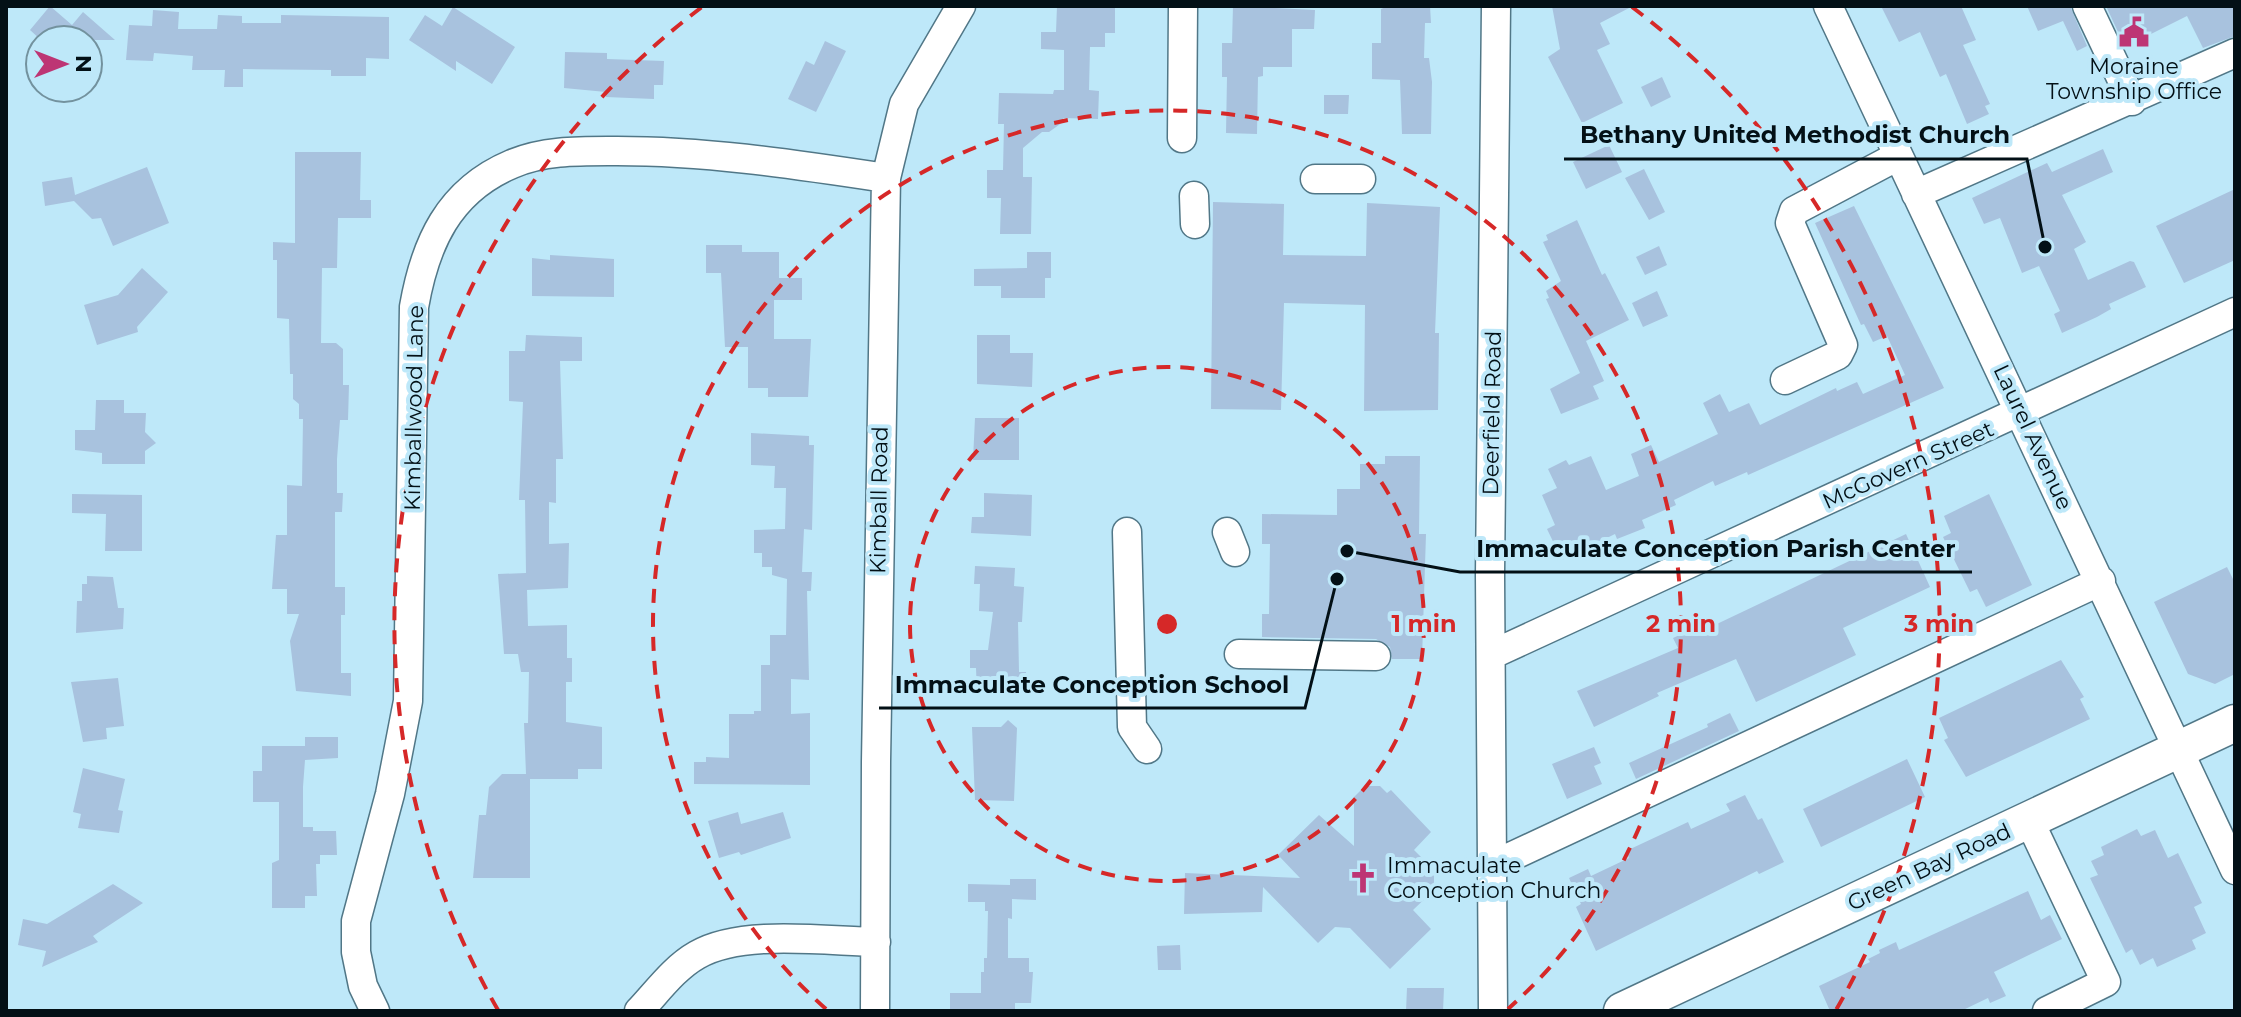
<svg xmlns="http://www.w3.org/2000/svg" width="2241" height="1017" viewBox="0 0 2241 1017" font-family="Montserrat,sans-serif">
  <rect width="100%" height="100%" fill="#bee8f9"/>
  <!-- building -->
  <path fill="#a8c2de" d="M50 6 72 25 83 12 115 40H41L30 30Z
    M1057 6H1115V33H1105V47H1090L1089 90 1099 91 1098 119 1063 118V122L1049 132H1042L1023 148V177H1032L1031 234H1000L1001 198H987V170H1003L1004 124H998L999 93 1053 94 1054 90H1064V50L1041 49V32H1056Z
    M1233 6 1315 10 1314 29H1292V67H1263V76L1258 77 1257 134 1226 133 1227 77H1222V43H1232Z
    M1388 6H1430L1431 23H1425L1424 58H1429L1432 82 1431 134H1402L1400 80 1372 79V43H1381V9Z
    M1552 6H1633L1600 23 1610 44 1597 50 1623 103 1582 123 1548 57 1560 49Z
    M1881 6H1961L1976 40 1963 45 1990 104 1985 106 1989 114 1967 124 1946 74 1940 77 1920 32 1899 42Z
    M2027 6H2070L2087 46 2077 51 2063 21 2038 31Z
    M2106 6H2235V36L2203 48 2187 16 2125 47Z
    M453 7 515 47 492 84 456 61V71L409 40 425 15 442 26Z
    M153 10 179 12 178 29H217L218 15 242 16V23H281V15L389 17V59L366 58V76H331V70L243 69V87H224L225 70H192L193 56 154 53 153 61 126 60 129 25 152 26Z
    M825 41 846 51 816 112 788 99 806 61 814 65Z
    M565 52 607 53V59L664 61 663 85H654V99L606 97V92L564 88Z
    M1662 77 1671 97 1651 107 1641 87Z
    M1324 95H1349L1348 114H1324Z
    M1609 145 1622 172 1586 189 1573 162Z
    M2103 149 2113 172 2062 195 2086 242 2074 249 2088 280 2130 261 2134 262 2146 287 2109 304 2111 309 2097 317 2062 333 2054 314 2060 311 2039 266 2022 273 2000 218 1984 224 1972 198 2047 163 2052 172Z
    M295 152H361L360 200H371V218H338L337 268H322L321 343H336L343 349V385H349L348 420H340L337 459V493H343L342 512H335V587H345V615H341V673H351V696L296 691 290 641 299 614H287V589H272L276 535H287V485L302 486 303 419H299V404L293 399V374H290L289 319 277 318V260H273V242L295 243Z
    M147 167 169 223 113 246 101 218 92 219 74 201 45 206 42 182 72 177 75 195Z
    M1644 169 1665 212 1649 220 1625 178Z
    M2235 189V260L2184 283 2156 226Z
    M1213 202 1284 204 1283 255 1366 256 1367 203 1440 207 1435 333H1439L1438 410 1364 411 1365 305 1284 303 1281 410 1211 409Z
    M1854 206 1944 388 1748 475 1747 472 1715 486 1713 481 1674 500 1676 505 1642 520 1645 528 1617 539 1615 534 1562 560 1547 529 1555 525 1542 495 1557 488 1548 469 1566 460 1569 465 1591 456 1606 490 1639 476 1631 454 1651 445 1659 462 1718 434 1703 403 1720 394 1729 412 1749 403 1760 425 1836 388 1837 391 1857 382 1863 394 1905 375 1887 336 1873 342 1864 324 1861 325 1815 223Z
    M1577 220 1602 275 1605 273 1629 320 1586 341 1604 381 1593 386 1599 399 1561 414 1550 389 1580 373 1546 299 1549 298 1546 291 1561 281 1543 242 1548 240 1546 235Z
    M706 245H742V252H779V278H802V300H774V339H811L808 397H768V388H748V347H725L721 273H706Z
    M1659 246 1667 265 1645 275 1636 257Z
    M1027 252H1051V278H1045V298H1001V286H974V269L1027 268Z
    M550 255 614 259V297L532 296V258L550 260Z
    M142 268 168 292 137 327 138 332 97 345 84 305 118 295Z
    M1657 291 1668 316 1643 327 1632 303Z
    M526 335 582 337V361H560L563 459H556V503L549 502V544L569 543 568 588 527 590 528 626 567 625V658H572V682H566V722L602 727V769H578V779H530V878H473L479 815H486L489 787 502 774H526L524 723H528L529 672H521L518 654H504L498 574 526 573 525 500H519L523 402 509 401V351H525Z
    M977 335H1010V353H1033L1032 387 977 384Z
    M96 400H124V413H146L145 432 156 443 145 451V464H102V453L75 450V430H95Z
    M975 418H1019V460H973Z
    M751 433 809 436V445H814L812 530 804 529 802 572H812L811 591H807L809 680 791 679V714L810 713V785L694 784V762H706V757L729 758V714H754V711H761V665H770V635H786L787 579 772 575V567H762V553H754V530L785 529 786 488H774L775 466 751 465Z
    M1385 456H1420L1419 534H1426L1422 659H1392L1390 647 1376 639 1262 637V614H1269L1270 544H1262V514L1337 515V489H1360V464H1385Z
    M984 493 1032 495 1031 536 971 533 972 517H984Z
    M72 494 142 495V551H105L106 514 72 513Z
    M1989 494 2032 585 1986 607 1977 589 1970 592 1943 537 1951 533 1944 516Z
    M1906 534 1930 587 1843 628 1856 655 1756 702 1736 659 1657 693 1659 696 1594 727 1577 691 1678 648 1673 638 1697 627 1700 632Z
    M975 566 1015 568 1014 586 1024 587 1022 622H1018L1019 672H1026L1027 694 977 693 976 668H970V650H988L993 612 979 611 980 584H974Z
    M2227 567 2235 583V674L2215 684 2188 674 2154 602Z
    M87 576 113 577 118 608H124L123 629 76 633 77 601H82V584H87Z
    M2061 660 2084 697 2080 699 2090 719 1966 777 1944 740 1948 738 1939 718Z
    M118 678 124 726 106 728 107 739 83 742 71 682Z
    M1730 713 1739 731 1636 779 1629 763 1708 727 1707 724Z
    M1008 720 1017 728 1014 801 975 800 972 727H1001Z
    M305 737H338V758L305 760 303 787V827H313V831H336L337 855H320V864H316L317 896H305V908H272V863L279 860V802H253V771H262V746H305V755Z
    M1594 747 1601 763 1594 766 1602 784 1567 799 1552 764Z
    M1907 759 1925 797 1821 847 1803 809Z
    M83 768 125 779 118 810 123 811 119 833 78 828 81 814 73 812Z
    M1365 786H1380L1387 793 1391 790 1431 832 1414 850 1434 870V890L1413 910 1431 929 1390 969 1350 928 1335 927 1318 943 1263 887 1262 912 1184 914 1185 873 1300 878 1278 855 1319 815 1354 846V797Z
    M1745 795 1758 820 1762 818 1784 862 1759 874 1757 871 1596 951 1576 907 1581 904 1569 878 1588 869 1591 876 1629 858 1626 851 1688 822 1691 829 1730 811 1726 804Z
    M738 812 741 824 783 812 791 838 741 855 739 852 719 858 708 821Z
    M2137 829 2141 836 2155 830 2168 858 2178 853 2202 903 2194 907 2206 933 2192 940 2196 949 2157 967 2153 958 2140 965 2132 949 2126 953 2090 878 2098 875 2091 861 2104 855 2101 847Z
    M1010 879H1036V900L1012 899V919L1008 918V958H1029V972H1033L1031 1003H1015V1011H950V993H981V972H984V958H987L988 911H985V902H968V884L1010 885Z
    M113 884 143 903 93 936 98 942 42 967 46 951 18 945 23 919 47 924Z
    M2028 891 2041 920 2050 915 2062 939 1994 972 2006 996 1990 1003 1988 998 1961 1011H1830L1819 986 1870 962 1868 959 1880 953 1879 950 1896 942 1899 950Z
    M1180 945 1181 970H1158L1157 946Z
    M1407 988H1444L1443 1011H1406Z"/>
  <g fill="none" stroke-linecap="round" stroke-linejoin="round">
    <!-- minor casing -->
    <g stroke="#517787" stroke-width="31">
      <path id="minor" d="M1828 6 2235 870
        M2087 6 2132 101
        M1182 138 1183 6
        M1315 179H1361
        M1916 194 2235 53
        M1194 196 1195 224
        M1785 380 1838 355 1843 345 1790 223 1794 211 1898 156
        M1127 532 1132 727 1147 749
        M1227 532 1235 552
        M1239 654 1376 656
        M1491 655 2235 312
        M2029 820 2106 982 2047 1011
        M1491 866 2101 581
        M375 1011 363 986 356 952V921L390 794 408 701 414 307C425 244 448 191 512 164 542 151 576 151 608 151 701 150 793 164 886 178
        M639 1011C657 992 674 968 697 955 741 929 826 941 876 942
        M875 1011 876 762 886 178 904 104 961 6
        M1493 1011 1490 575 1496 6"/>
    </g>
    <!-- major casing -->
    <g stroke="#517787" stroke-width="39">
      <path id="major" d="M1622 1011 2235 723"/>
    </g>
    <!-- minor -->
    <use href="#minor" stroke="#fff" stroke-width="28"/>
    <!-- major -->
    <use href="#major" stroke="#fff" stroke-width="36"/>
  </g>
  <!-- distance rings -->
  <g fill="none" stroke="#d62828" stroke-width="4" stroke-dasharray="14 10">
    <circle cx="1167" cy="624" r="257"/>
    <path d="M826 1009A514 514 0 1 1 1508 1009"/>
    <path d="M498 1010A772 772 0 0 1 702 7M1632 7A772 772 0 0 1 1836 1010"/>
  </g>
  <!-- icons -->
  <defs>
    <g id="civic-bare" transform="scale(2.4)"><path d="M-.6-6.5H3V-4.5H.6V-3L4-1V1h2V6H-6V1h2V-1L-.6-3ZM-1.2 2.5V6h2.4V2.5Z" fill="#bd3574" stroke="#bee8f9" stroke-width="2.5" paint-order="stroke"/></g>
    <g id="church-bare" transform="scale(2.4)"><path d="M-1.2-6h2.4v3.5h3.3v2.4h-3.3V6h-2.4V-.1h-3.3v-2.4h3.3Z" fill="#bd3574" stroke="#bee8f9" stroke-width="2.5" paint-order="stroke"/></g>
  </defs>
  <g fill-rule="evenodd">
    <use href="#civic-bare" x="2134" y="32"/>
    <use href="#church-bare" x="1363" y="878"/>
  </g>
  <g text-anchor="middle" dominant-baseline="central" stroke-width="8" stroke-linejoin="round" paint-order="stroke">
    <!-- poi labels -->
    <g font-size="22" fill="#031016" stroke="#bee8f9">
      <text x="2134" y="66">Moraine<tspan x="2134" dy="25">Township Office</tspan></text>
      <text x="1387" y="865" text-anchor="start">Immaculate<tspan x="1387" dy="25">Conception Church</tspan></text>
    </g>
    <!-- street labels -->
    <g font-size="22" fill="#031016" stroke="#bee8f9">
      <text transform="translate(414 408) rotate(-89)">Kimballwood Lane</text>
      <text transform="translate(1492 413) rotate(-89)">Deerfield Road</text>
      <text transform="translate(2033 437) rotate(65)">Laurel Avenue</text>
      <text transform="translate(1908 465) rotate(-24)">McGovern Street</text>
      <text transform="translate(879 500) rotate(-89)">Kimball Road</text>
      <text transform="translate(1929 867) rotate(-25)">Green Bay Road</text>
    </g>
  </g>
  <circle cx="1167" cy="624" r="12" fill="#d62828" stroke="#bee8f9" stroke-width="4"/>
  <g font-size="24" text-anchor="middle" font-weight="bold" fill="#d62828" stroke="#bee8f9" stroke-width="8" stroke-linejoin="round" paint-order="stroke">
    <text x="1424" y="632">1 min</text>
    <text x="1681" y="632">2 min</text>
    <text x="1939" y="632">3 min</text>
  </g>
  <!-- callouts -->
  <path fill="none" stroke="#031016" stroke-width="3" d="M2045 247L2027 159H1564M1347 551L1460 572H1972M1337 579L1305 708H879"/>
  <g fill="#031016" stroke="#bee8f9" stroke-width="3">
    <circle cx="2045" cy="247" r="8"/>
    <circle cx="1347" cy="551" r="8"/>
    <circle cx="1337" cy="579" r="8"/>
  </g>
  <g font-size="24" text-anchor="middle" font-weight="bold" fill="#031016" stroke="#bee8f9" stroke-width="8" stroke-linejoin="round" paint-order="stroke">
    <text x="1795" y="143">Bethany United Methodist Church</text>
    <text x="1716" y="557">Immaculate Conception Parish Center</text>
    <text x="1092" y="693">Immaculate Conception School</text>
  </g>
  <!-- border -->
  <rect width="2241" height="1017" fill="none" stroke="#031016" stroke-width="16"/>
  <!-- north arrow -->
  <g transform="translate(64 64) rotate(90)"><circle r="38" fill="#bee8f9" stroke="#73929e" stroke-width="2"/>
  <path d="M0-6L14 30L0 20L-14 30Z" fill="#bd3574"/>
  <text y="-12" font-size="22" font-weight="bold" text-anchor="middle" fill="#031016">N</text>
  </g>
</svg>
